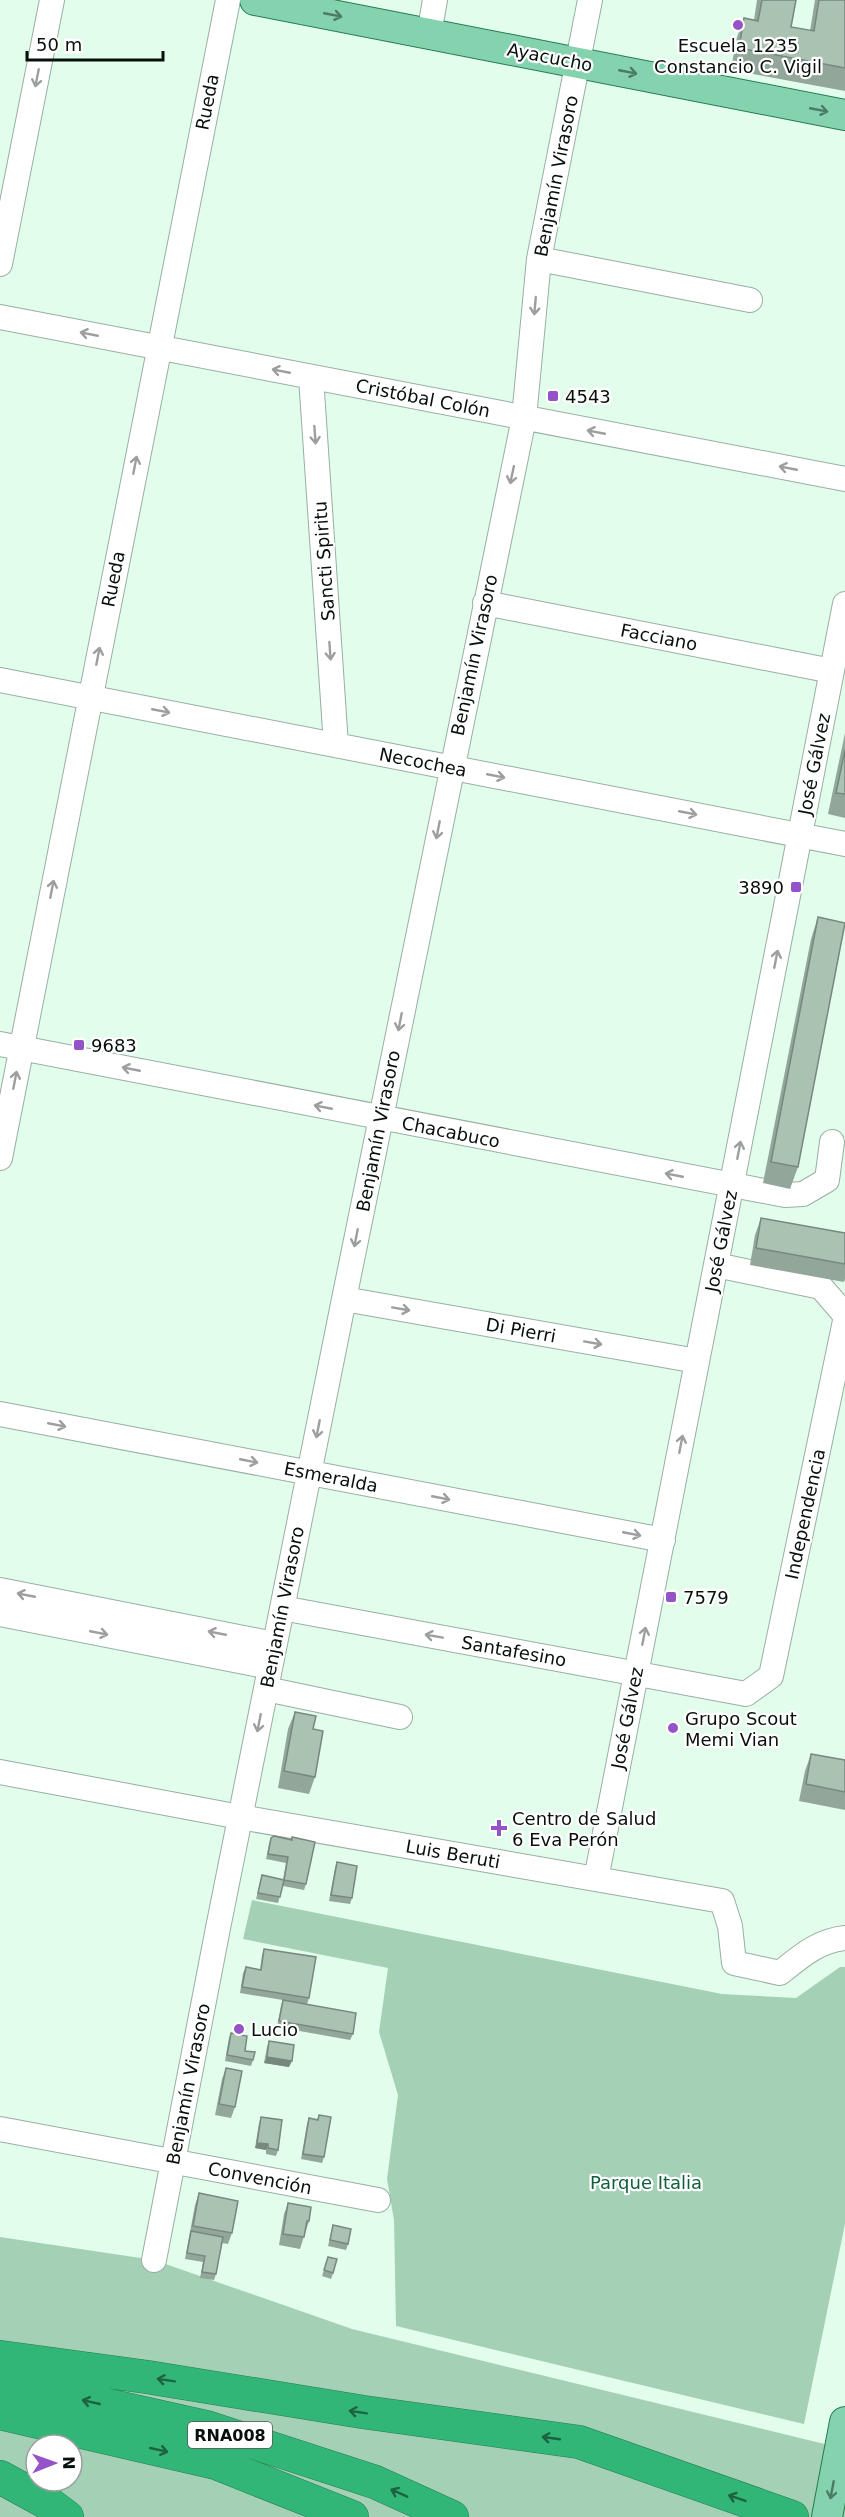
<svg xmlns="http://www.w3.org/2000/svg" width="845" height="2517" viewBox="0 0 845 2517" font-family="'DejaVu Sans',sans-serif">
  <rect width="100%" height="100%" fill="#e3fded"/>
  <!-- green -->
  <path fill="#a4d0b5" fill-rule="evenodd" d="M252 1900 722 1994 796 1998 840 1967H845V2224L804 2424 396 2326 394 2220 387 2179 398 2095 379 2032 388 1968 243 1939Z
    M0 2237 154 2260 352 2329 845 2449V2517H0ZM36 2445H72V2481H36Z"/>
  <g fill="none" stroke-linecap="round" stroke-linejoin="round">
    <!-- minor casing -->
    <g stroke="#98afa1" stroke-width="26">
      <path id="minor" d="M429 34 435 0
        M539 259 750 300
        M0 264 52 0
        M0 317 845 479
        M311 377 336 745
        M485 603 832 671
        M0 680 845 844
        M0 1044 785 1195 803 1194 827 1180 832 1142
        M0 1158 228 0
        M716 1265 821 1287 845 1315
        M344 1299 697 1361
        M0 1414 663 1540
        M0 1590 274 1644
        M282 1608 746 1694 771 1676 845 1321
        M0 1614 270 1667
        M266 1689 400 1717
        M0 1772 240 1817 722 1901 730 1926 734 1963 780 1973C801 1956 818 1941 845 1938
        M596 1879 845 604
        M0 2129 378 2200
        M154 2260 218 1928 344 1299 524 418 539 259 590 0"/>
    </g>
    <!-- major casing -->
    <g stroke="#237c52" stroke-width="32">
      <path id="major" d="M255 0 845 115
        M827 2517 845 2422"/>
    </g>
    <!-- highway casing -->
    <g stroke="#237c52" stroke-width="34">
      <path id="highway" d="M0 2357 147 2377 363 2412 579 2442 792 2517
        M0 2381 206 2427 375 2482 452 2517
        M0 2413 216 2463 352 2517
        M0 2477 51 2505 67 2517"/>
    </g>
    <!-- minor -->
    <use href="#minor" stroke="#fff" stroke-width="24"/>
    <!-- major -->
    <use href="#major" stroke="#84d3ae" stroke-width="30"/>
    <!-- highway -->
    <use href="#highway" stroke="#32b678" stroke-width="33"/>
  </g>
  <!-- wall -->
  <path fill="#92a799" d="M757 0H796L791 27 810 31 815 0H845V91L731 70 736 40 744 18 754 20Z
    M845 733V818L828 814Z
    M818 917 798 1167 790 1189 763 1183 811 939Z
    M761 1218 845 1233V1279L844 1282 750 1265 755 1235Z
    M295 1712 315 1777 309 1794 278 1788 288 1729Z
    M811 1754 845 1760V1810L799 1801 805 1771Z
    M274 1836 306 1884 304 1890 283 1886 278 1903 256 1899 262 1875 283 1880 286 1863 266 1859 269 1844 271 1838Z
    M337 1862 352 1898 350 1904 329 1901 335 1868Z
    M264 1949 309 1998 307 2004 240 1993 243 1973 246 1967 260 1970 262 1955Z
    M283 2000 353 2034 350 2040 277 2027 281 2006Z
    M231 2033 253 2060 251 2066 225 2061 229 2038Z
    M269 2041 289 2067 264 2063 267 2047Z
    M226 2068 235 2107 231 2118 215 2115 222 2079Z
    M319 2115 324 2157 322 2163 301 2159 307 2124 309 2118 317 2120Z
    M261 2117 278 2150 276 2156 266 2154V2150L255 2148 259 2123Z
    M199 2193 232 2233 228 2244 222 2243 216 2274 214 2280 200 2278 203 2262 185 2259 195 2205Z
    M288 2203 309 2221 300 2249 279 2245 284 2214Z
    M333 2225 348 2244 346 2250 328 2246Z
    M328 2257 333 2273 331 2279 322 2276Z"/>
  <!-- shaded-wall -->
  <path fill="#77887d" d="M267 2057 292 2061 289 2067 264 2063Z
    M257 2143 268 2144 266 2150 255 2148Z"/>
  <!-- building -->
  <path fill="#aac2b2" stroke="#77887d" stroke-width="1.5" d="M762 0H796L791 27 814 31 819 0H845V68L739 48 744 18 758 21Z
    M845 750V794L836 793Z
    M818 917 845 923 798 1167 771 1162Z
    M761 1218 845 1233V1264L756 1248Z
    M295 1712 316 1716 313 1729 323 1731 315 1777 284 1771Z
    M811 1754 845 1760V1792L806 1784Z
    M274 1836 292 1840V1837L315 1842 306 1884 284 1880 280 1897 258 1893 262 1875 284 1880 288 1857 268 1854 271 1838Z
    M337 1862 357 1866 352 1898 331 1895Z
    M264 1949 316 1957 309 1998 242 1987 246 1967 261 1970Z
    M283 2000 356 2013 353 2034 279 2021Z
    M231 2033 247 2036 245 2051 255 2052 253 2060 227 2055Z
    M269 2041 294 2045 292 2061 267 2057Z
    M226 2068 242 2071 235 2107 219 2104Z
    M319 2115 331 2117 324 2157 303 2154 309 2118 318 2120Z
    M261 2117 282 2120 278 2150 268 2148V2144L257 2143Z
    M199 2193 238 2201 232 2233 193 2226Z
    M288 2203 311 2207 309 2221H307L304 2237 283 2234Z
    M333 2225 351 2229 348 2244 330 2240Z
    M191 2231 223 2237 216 2274 202 2272 205 2256 187 2253Z
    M328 2257 337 2259 333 2273 324 2270Z"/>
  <!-- one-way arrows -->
  <defs><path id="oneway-shaft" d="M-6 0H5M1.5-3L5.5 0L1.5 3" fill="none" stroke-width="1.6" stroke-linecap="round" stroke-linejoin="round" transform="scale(1.5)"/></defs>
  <g stroke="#4c7b65">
    <use href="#oneway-shaft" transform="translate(333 15) rotate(11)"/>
    <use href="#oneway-shaft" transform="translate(628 72) rotate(11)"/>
    <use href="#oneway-shaft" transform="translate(819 110) rotate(11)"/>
    <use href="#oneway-shaft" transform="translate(832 2490) rotate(101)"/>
  </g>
  <g stroke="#9c9f9d">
    <use href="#oneway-shaft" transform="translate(37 78) rotate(101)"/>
    <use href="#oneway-shaft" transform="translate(535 306) rotate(95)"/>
    <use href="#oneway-shaft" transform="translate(89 334) rotate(-169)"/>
    <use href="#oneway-shaft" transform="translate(281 371) rotate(-169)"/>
    <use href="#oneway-shaft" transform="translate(596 432) rotate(-169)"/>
    <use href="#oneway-shaft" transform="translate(315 435) rotate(86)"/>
    <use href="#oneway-shaft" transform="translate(135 465) rotate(-79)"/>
    <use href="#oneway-shaft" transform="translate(788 468) rotate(-169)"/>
    <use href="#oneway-shaft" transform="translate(512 475) rotate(102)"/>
    <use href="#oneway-shaft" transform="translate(330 651) rotate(86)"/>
    <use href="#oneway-shaft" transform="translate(98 656) rotate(-79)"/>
    <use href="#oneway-shaft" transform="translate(161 711) rotate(11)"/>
    <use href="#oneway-shaft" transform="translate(496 776) rotate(11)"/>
    <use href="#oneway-shaft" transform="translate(688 813) rotate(11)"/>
    <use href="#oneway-shaft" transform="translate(438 830) rotate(101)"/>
    <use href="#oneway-shaft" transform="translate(52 889) rotate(-79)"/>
    <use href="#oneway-shaft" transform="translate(776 959) rotate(-79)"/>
    <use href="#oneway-shaft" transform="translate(400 1022) rotate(101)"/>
    <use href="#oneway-shaft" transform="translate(131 1069) rotate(-169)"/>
    <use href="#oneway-shaft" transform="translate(15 1080) rotate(-79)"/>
    <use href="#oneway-shaft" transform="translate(323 1107) rotate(-169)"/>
    <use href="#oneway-shaft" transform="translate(739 1150) rotate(-79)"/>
    <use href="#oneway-shaft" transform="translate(674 1175) rotate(-169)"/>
    <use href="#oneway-shaft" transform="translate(356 1238) rotate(101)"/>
    <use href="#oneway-shaft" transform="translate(401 1309) rotate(10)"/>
    <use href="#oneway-shaft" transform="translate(593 1343) rotate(10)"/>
    <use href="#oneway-shaft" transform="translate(57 1425) rotate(11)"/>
    <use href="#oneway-shaft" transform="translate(318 1429) rotate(101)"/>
    <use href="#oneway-shaft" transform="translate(681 1444) rotate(-79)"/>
    <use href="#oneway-shaft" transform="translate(249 1461) rotate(11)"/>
    <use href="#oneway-shaft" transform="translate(441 1498) rotate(11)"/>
    <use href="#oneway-shaft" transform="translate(632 1534) rotate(11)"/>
    <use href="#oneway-shaft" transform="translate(26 1595) rotate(-169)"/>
    <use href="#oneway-shaft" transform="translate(99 1633) rotate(11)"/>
    <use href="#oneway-shaft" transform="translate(217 1633) rotate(-169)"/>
    <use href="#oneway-shaft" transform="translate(434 1636) rotate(-170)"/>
    <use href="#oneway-shaft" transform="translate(644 1636) rotate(-79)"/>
    <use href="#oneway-shaft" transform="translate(259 1723) rotate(101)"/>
  </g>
  <g stroke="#1d6342">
    <use href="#oneway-shaft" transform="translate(166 2380) rotate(-171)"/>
    <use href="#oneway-shaft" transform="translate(91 2402) rotate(-167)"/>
    <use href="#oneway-shaft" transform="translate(358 2412) rotate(-171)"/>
    <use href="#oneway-shaft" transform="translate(551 2438) rotate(-172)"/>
    <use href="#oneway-shaft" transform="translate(159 2450) rotate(13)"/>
    <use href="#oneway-shaft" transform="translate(399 2493) rotate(-156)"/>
    <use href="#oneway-shaft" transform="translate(737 2498) rotate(-161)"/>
  </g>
  <!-- markers -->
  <g fill="#9553c8" stroke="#fff" stroke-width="2">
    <circle cx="738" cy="25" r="6"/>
    <rect x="547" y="390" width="12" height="12" rx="3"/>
    <rect x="790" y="881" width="12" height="12" rx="3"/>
    <rect x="73" y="1039" width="12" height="12" rx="3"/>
    <rect x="665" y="1591" width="12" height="12" rx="3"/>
    <circle cx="673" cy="1728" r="6"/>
    <path d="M496 1819h6v6h6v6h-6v6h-6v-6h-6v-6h6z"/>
    <circle cx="239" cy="2029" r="6"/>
  </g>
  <g text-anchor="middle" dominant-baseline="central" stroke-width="4.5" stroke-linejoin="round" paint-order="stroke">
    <!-- shield labels -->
    <rect fill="#fff" stroke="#525854" stroke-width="1.5" x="188" y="2422" width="84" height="26" rx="4.5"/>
    <g font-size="16" font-weight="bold" fill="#08100b">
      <text x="230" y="2435">RNA008</text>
    </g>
    <!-- poi labels -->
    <g font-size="18" fill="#08100b" stroke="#fff" text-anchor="start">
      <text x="738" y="45" text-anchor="middle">Escuela 1235<tspan x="738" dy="21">Constancio C. Vigil</tspan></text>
      <text x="565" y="396">4543</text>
      <text x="784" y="887" text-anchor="end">3890</text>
      <text x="91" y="1045">9683</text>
      <text x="683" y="1597">7579</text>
      <text x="685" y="1718">Grupo Scout<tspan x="685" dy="21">Memi Vian</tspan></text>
      <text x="512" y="1818">Centro de Salud<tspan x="512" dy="21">6 Eva Perón</tspan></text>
      <text x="251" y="2029">Lucio</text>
    </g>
    <!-- street labels -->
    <g font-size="18" fill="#08100b" stroke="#fff">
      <text transform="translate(550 57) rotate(11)">Ayacucho</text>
      <text transform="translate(207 102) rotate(-79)">Rueda</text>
      <text transform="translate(556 176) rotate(-79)">Benjamín Virasoro</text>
      <text transform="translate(423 398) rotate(11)">Cristóbal Colón</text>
      <text transform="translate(324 561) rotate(-94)">Sancti Spiritu</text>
      <text transform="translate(113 579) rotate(-79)">Rueda</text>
      <text transform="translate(659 637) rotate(11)">Facciano</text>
      <text transform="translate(474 655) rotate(-78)">Benjamín Virasoro</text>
      <text transform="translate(423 762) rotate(11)">Necochea</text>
      <text transform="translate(814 764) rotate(-79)">José Gálvez</text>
      <text transform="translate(378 1131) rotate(-79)">Benjamín Virasoro</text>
      <text transform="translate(451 1132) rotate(11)">Chacabuco</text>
      <text transform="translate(721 1241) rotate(-79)">José Gálvez</text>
      <text transform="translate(521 1330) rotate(10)">Di Pierri</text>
      <text transform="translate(331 1477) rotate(11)">Esmeralda</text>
      <text transform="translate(805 1514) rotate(-78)">Independencia</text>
      <text transform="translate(282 1607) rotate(-79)">Benjamín Virasoro</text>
      <text transform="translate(514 1651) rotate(10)">Santafesino</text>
      <text transform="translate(627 1718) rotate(-79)">José Gálvez</text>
      <text transform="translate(453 1854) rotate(10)">Luis Beruti</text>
      <text transform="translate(188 2084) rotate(-79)">Benjamín Virasoro</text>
      <text transform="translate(260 2178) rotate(11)">Convención</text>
    </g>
    <!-- park labels -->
    <g font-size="18" fill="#105e3b" stroke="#fff">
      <text x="646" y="2182">Parque Italia</text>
    </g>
  </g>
  <!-- north arrow -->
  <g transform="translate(54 2463) rotate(89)"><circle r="28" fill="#ffffff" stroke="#9c9f9d" stroke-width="1.5"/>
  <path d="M0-4.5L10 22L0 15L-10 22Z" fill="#9553c8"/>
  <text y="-9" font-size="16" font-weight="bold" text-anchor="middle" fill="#08100b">N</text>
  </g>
  <!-- scale -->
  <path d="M27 51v9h136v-9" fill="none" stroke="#08100b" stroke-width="3"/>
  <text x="36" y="51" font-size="18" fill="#08100b" stroke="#ffffff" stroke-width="4.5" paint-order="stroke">50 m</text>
</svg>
